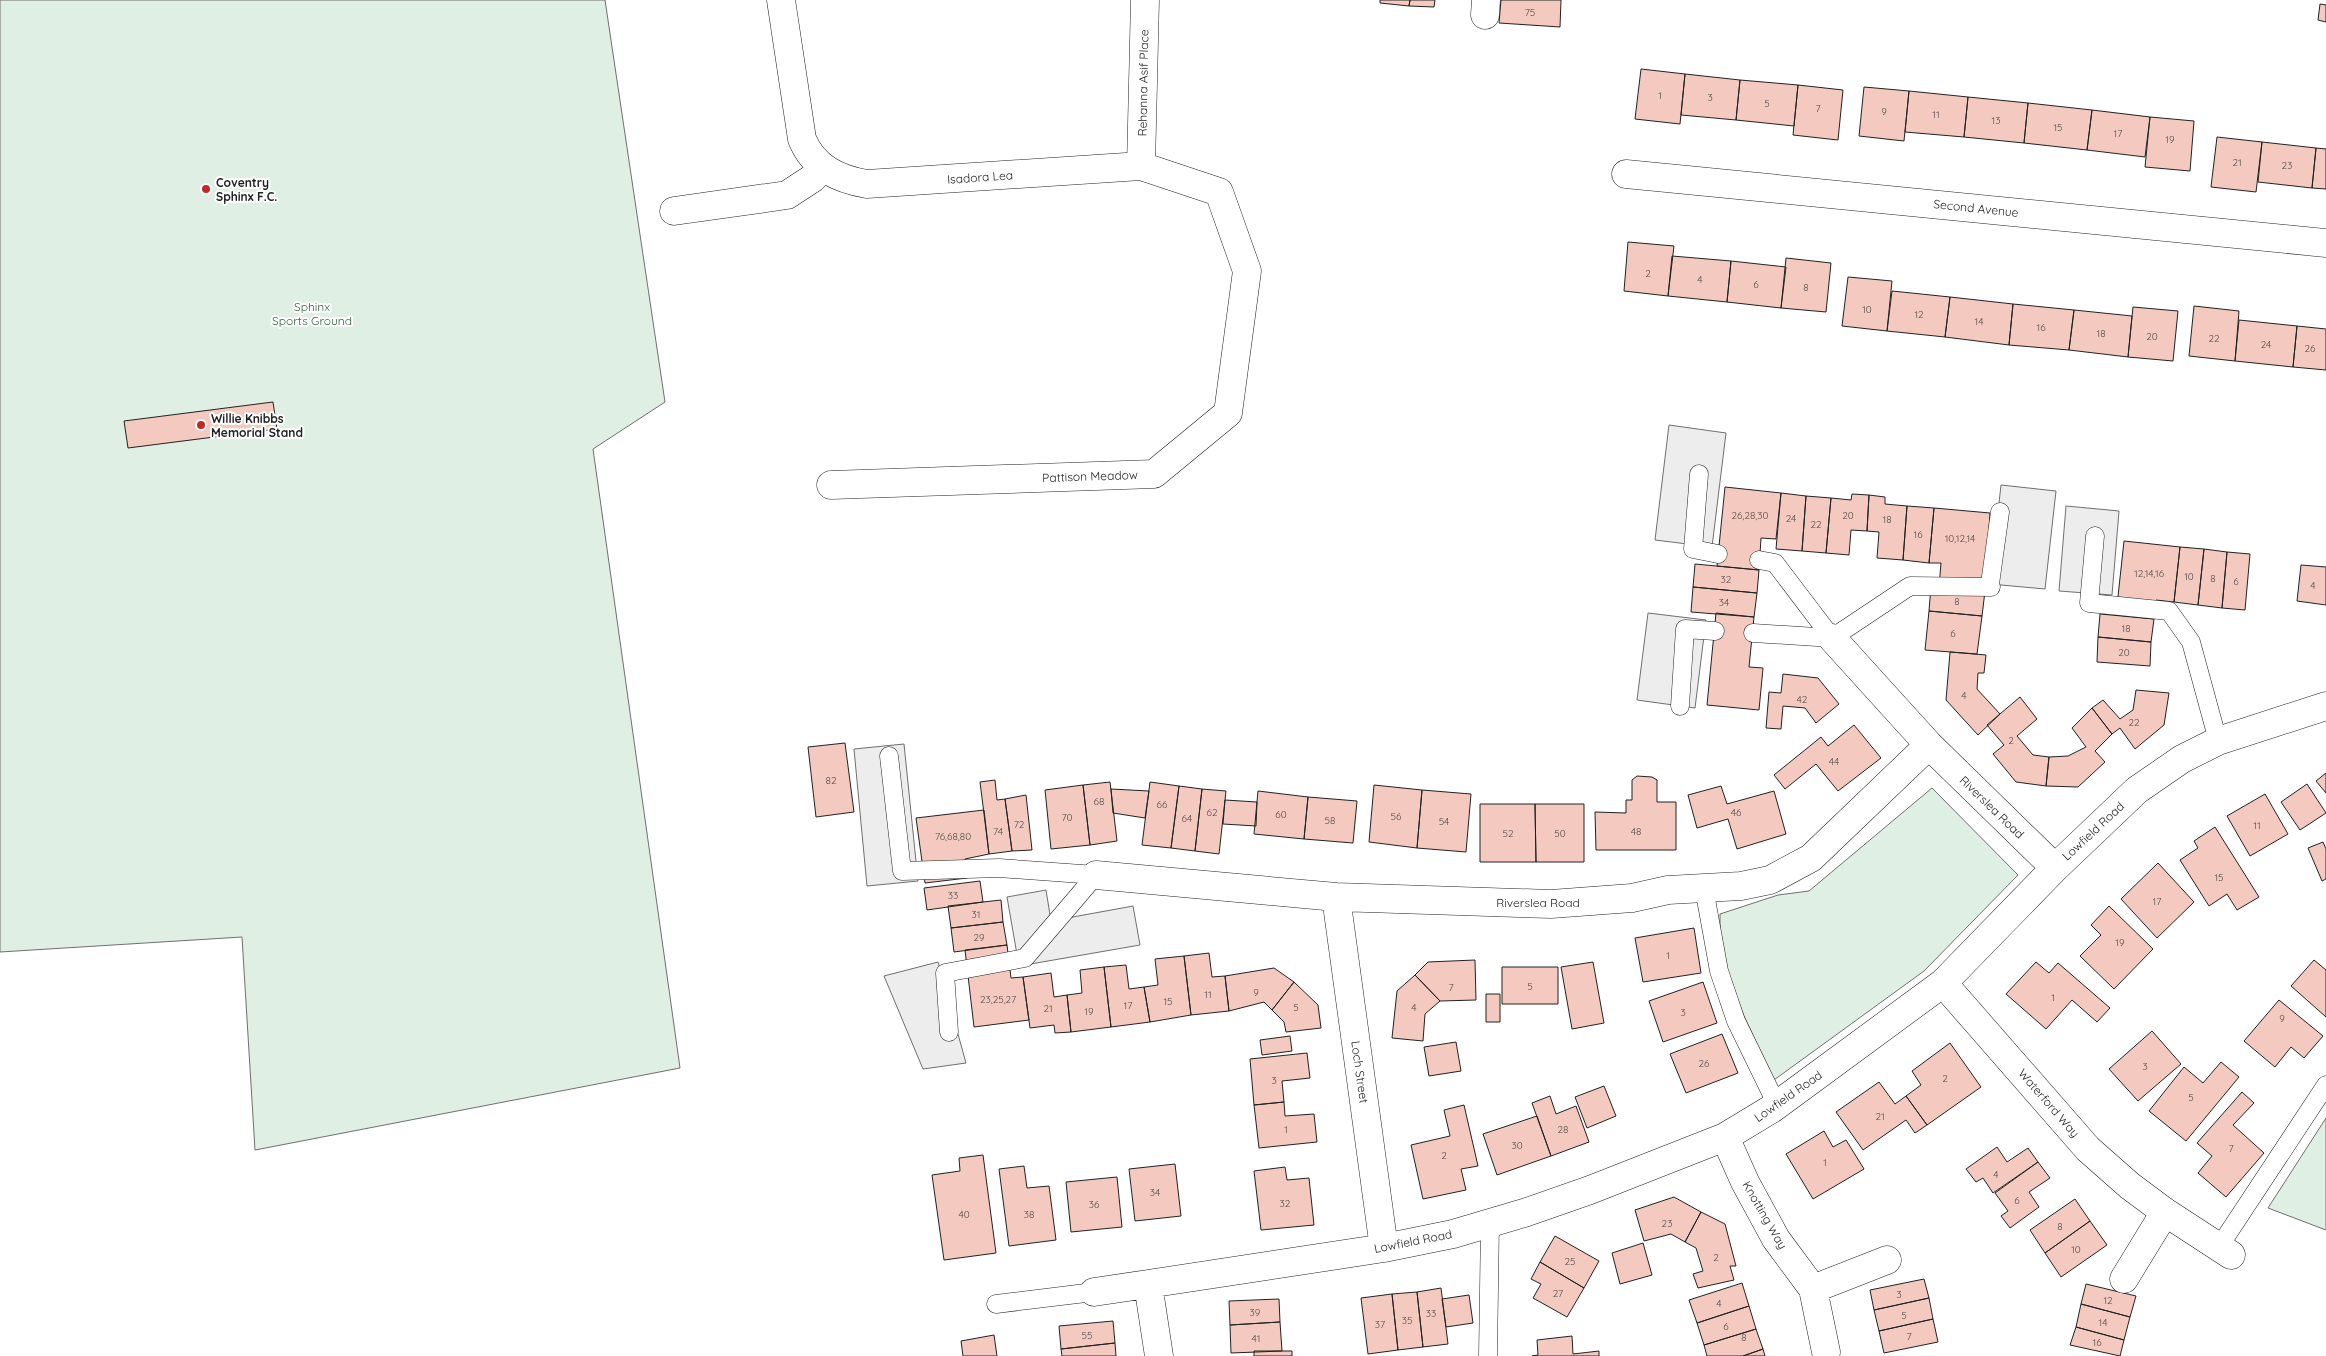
<svg xmlns="http://www.w3.org/2000/svg" width="2326" height="1356" viewBox="0 0 2326 1356" font-family="Quicksand,sans-serif">
  <rect width="100%" height="100%" fill="#fff"/>
  <!-- green -->
  <path fill="#e0efe3" stroke="#6f6f6f" d="M0 0H605L665 402 593 449 680 1068 255 1150 242 937 0 952Z
    M1932 788 2018 875 1924 971 1774 1080 1744 1016 1720 951V914L1778 895 1809 891Z
    M2326 1118V1230L2268 1208Z"/>
  <!-- parking -->
  <path fill="#ededed" stroke="#6f6f6f" d="M1669 425 1726 433 1712 547 1655 540Z
    M2001 485 2056 491 2045 589 1990 584Z
    M2066 506 2119 511 2112 595 2059 591Z
    M1648 613 1706 620 1695 708 1637 700Z
    M904 744 918 881 867 886 854 749Z
    M1046 890 1051 921 1133 906 1140 945 1019 966 1007 897Z
    M938 962 966 1063 923 1069 884 976Z"/>
  <!-- building -->
  <path fill="#f3c9c0" stroke="#222" d="M1380 0H1410L1409 6 1380 3Z
    M1410 0H1435L1434 7 1409 6Z
    M1501 0H1561L1560 27 1499 23Z
    M2320 4 2326 5V22L2318 20Z
    M1641 69 1685 74 1680 124 1635 119Z
    M1685 74 1740 80 1736 120 1681 115Z
    M1740 80 1798 85 1794 126 1736 120Z
    M1798 85 1843 90 1838 140 1793 135Z
    M1864 87 1909 91 1904 141 1859 136Z
    M1909 91 1968 97 1964 137 1905 132Z
    M1968 97 2028 103 2024 143 1964 137Z
    M2028 103 2092 110 2087 150 2024 143Z
    M2092 110 2150 117 2145 157 2087 150Z
    M2150 117 2194 121 2190 171 2145 167Z
    M2217 137 2262 142 2256 192 2211 187Z
    M2262 142 2316 148 2312 188 2258 182Z
    M2316 148 2326 149V189L2312 188Z
    M1628 242 1674 246 1668 296 1624 291Z
    M1672 256 1731 261 1727 302 1668 296Z
    M1786 258 1831 263 1826 312 1781 308Z
    M1731 261 1786 267 1781 308 1727 302Z
    M1848 277 1892 281 1887 331 1842 326Z
    M1892 291 1950 297 1945 337 1887 331Z
    M1950 297 2013 304 2009 345 1945 337Z
    M2013 304 2074 310 2069 350 2009 345Z
    M2194 306 2239 311 2235 361 2189 356Z
    M2133 307 2178 311 2173 361 2128 357Z
    M2074 310 2132 316 2128 357 2069 350Z
    M2239 320 2297 326 2293 367 2235 361Z
    M2297 326 2326 329V370L2293 367Z
    M273 402 277 429 128 448 124 421Z
    M1725 487 1781 493 1776 539 1761 538 1759 570 1717 566Z
    M1781 493 1806 496 1802 551 1776 549Z
    M1852 494 1869 495 1867 531 1851 530 1849 555 1826 553 1831 498 1851 500Z
    M1869 495 1885 497V504L1907 506 1903 560 1877 558 1879 532 1867 531Z
    M1806 496 1831 498 1826 553 1802 551Z
    M1907 506 1934 508 1929 563 1903 560Z
    M1934 508 1990 513 1985 591 1939 587 1941 563H1929Z
    M2124 541 2180 547 2174 602 2156 600 2154 619 2116 615Z
    M2180 547 2204 549 2198 605 2174 602Z
    M2204 549 2227 552 2222 608 2198 605Z
    M2227 552 2250 554 2245 610 2222 608Z
    M1695 564 1759 570 1757 593 1693 587Z
    M2301 565 2326 567V605L2297 601Z
    M1931 586 1985 591 1982 616 1929 611Z
    M1693 587 1757 593 1754 617 1691 612Z
    M1929 611 1982 616 1977 654 1925 650Z
    M1716 613 1754 617 1749 667 1763 668 1759 710 1707 705Z
    M2100 614 2154 619 2151 642 2098 637Z
    M2098 637 2151 642 2150 666 2097 662Z
    M1950 652 1986 655 1984 673H1978L1977 689 2000 714 1978 735 1946 700Z
    M1783 674 1818 678 1839 704 1816 723 1805 708 1783 706 1781 729 1766 728 1769 692 1781 693Z
    M2136 690 2169 693 2164 725 2135 749 2120 728 2112 734 2092 708 2103 700 2120 719 2133 710Z
    M2020 697 2037 719 2017 736 2033 755 2049 757 2046 786 2016 782 1993 754 2004 745 1987 725Z
    M2092 708 2112 734 2095 751 2105 762 2078 787 2046 786 2049 757 2068 756 2086 747 2072 728Z
    M1854 725 1881 758 1838 791 1816 764 1785 789 1774 775 1821 737 1828 746Z
    M845 743 854 812 816 817 808 747Z
    M2326 773V793L2316 781Z
    M1637 776 1652 777 1657 780V802H1676V850H1596L1595 812 1626 813V800H1632V780Z
    M995 780 997 800 1005 799 1012 851 989 854 980 782Z
    M1110 782 1117 841 1090 845 1083 785Z
    M1150 782 1179 786 1171 848 1142 845Z
    M2307 784 2326 813 2300 830 2281 802Z
    M1083 785 1090 845 1051 849 1045 790Z
    M1374 785 1422 790 1417 848 1369 842Z
    M1179 786 1202 789 1195 851 1171 848Z
    M1721 786 1727 804 1774 791 1786 834 1737 849 1728 819 1697 828 1688 795Z
    M1111 789 1149 791 1145 818 1113 813Z
    M1202 789 1226 791 1219 854 1195 851Z
    M1422 790 1471 794 1466 852 1417 848Z
    M1258 791 1308 797 1304 839 1254 834Z
    M2265 794 2288 834 2250 856 2227 816Z
    M1026 795 1032 850 1012 851 1005 799Z
    M1308 797 1357 801 1353 843 1304 839Z
    M1225 800 1257 802 1256 826 1223 824Z
    M1480 804H1535L1536 862H1480Z
    M1535 804H1584V862H1536Z
    M984 810 989 854 965 859 967 878 925 883 916 818Z
    M2215 827 2259 897 2237 910 2227 894 2209 906 2180 860 2198 848 2194 841Z
    M2323 842 2326 849V879L2322 881 2308 848Z
    M2158 863 2194 902 2157 938 2121 899Z
    M980 881 983 902 927 910 924 888Z
    M1001 900 1003 922 951 928 948 906Z
    M2109 906 2153 949 2114 989 2080 956 2101 935 2091 925Z
    M1003 922 1007 945 954 952 951 928Z
    M1694 928 1701 973 1643 982 1635 938Z
    M1007 945 1011 978 1023 977 1029 1020 974 1027 965 950Z
    M1209 953 1212 977 1225 976 1229 1011 1191 1015 1184 956Z
    M1184 956 1191 1015 1150 1022 1144 987 1158 985 1155 959Z
    M1475 960 1476 1000 1440 1001 1415 975 1428 962Z
    M2314 960 2326 970V1017L2291 986Z
    M1593 962 1604 1023 1572 1029 1561 967Z
    M2036 962 2049 973 2058 963 2110 1008 2097 1022 2072 1000 2046 1029 2006 994Z
    M1126 965 1129 989 1144 987 1150 1022 1111 1027 1104 967Z
    M1104 967 1111 1027 1071 1032 1067 995 1082 993 1080 970Z
    M1502 967H1558V1004H1502Z
    M1274 968 1294 982 1272 1010 1264 1002 1229 1011 1225 976Z
    M1051 973 1054 997 1067 995 1071 1032 1055 1033 1054 1025 1030 1028 1023 977Z
    M1415 975 1440 1001 1425 1014 1423 1041 1392 1038 1397 991Z
    M1294 982 1318 1005 1321 1028 1286 1032 1284 1022 1272 1010Z
    M1703 982 1717 1023 1663 1042 1649 1001Z
    M1486 994H1500V1022H1486Z
    M2279 1000 2323 1036 2304 1058 2291 1047 2275 1067 2244 1041Z
    M2152 1031 2181 1064 2138 1101 2109 1069Z
    M1722 1034 1738 1073 1686 1093 1670 1054Z
    M1290 1036 1292 1051 1262 1055 1260 1040Z
    M1456 1042 1461 1071 1429 1076 1424 1047Z
    M1950 1043 1981 1087 1927 1125 1906 1096 1921 1085 1912 1071Z
    M1307 1053 1310 1078 1282 1081 1284 1102 1254 1105 1250 1059Z
    M2221 1062 2239 1077 2186 1141 2149 1111 2184 1067 2203 1083Z
    M1879 1082 1895 1104 1906 1096 1927 1125 1915 1133 1906 1120 1863 1150 1836 1112Z
    M1604 1086 1616 1116 1587 1128 1575 1097Z
    M2242 1092 2254 1103 2233 1125 2264 1153 2226 1197 2198 1173 2212 1156 2197 1143Z
    M1550 1096 1556 1114 1576 1106 1589 1142 1551 1156 1532 1103Z
    M1284 1102 1285 1116 1314 1114 1317 1142 1259 1148 1254 1105Z
    M1464 1105 1478 1166 1461 1169 1466 1190 1423 1199 1411 1145 1450 1136 1444 1110Z
    M1537 1116 1551 1156 1497 1175 1483 1134Z
    M1824 1131 1833 1147 1846 1140 1864 1169 1813 1199 1786 1154Z
    M1997 1147 2007 1162 2028 1148 2038 1162 1993 1193 1983 1178 1976 1182 1966 1169Z
    M983 1155 996 1253 944 1260 932 1175 960 1171 959 1158Z
    M2038 1162 2050 1178 2029 1192 2039 1207 2010 1228 2001 1216 2008 1211 1995 1193Z
    M1175 1164 1181 1216 1135 1221 1129 1169Z
    M1024 1166 1027 1188 1049 1186 1056 1240 1009 1246 999 1169Z
    M1285 1167 1287 1180 1309 1178 1314 1225 1261 1230 1254 1171Z
    M1117 1177 1122 1227 1071 1232 1066 1182Z
    M1674 1197 1701 1212 1685 1242 1671 1234 1644 1241 1635 1210Z
    M2075 1199 2090 1221 2045 1253 2030 1230Z
    M1701 1212 1725 1224 1736 1266H1730L1734 1280 1698 1288 1693 1274 1703 1271 1696 1248 1685 1242Z
    M2090 1221 2107 1245 2061 1277 2045 1253Z
    M1555 1236 1599 1261 1584 1288 1540 1262Z
    M1643 1243 1652 1275 1620 1284 1612 1253Z
    M1540 1262 1584 1288 1567 1317 1533 1298 1541 1284 1531 1279Z
    M1924 1279 1929 1298 1874 1310 1870 1290Z
    M1742 1283 1749 1306 1697 1323 1689 1300Z
    M2086 1284 2136 1296 2130 1317 2081 1304Z
    M1441 1288 1448 1344 1423 1347 1417 1292Z
    M1417 1292 1423 1347 1398 1350 1392 1294Z
    M1392 1294 1398 1350 1368 1354 1361 1298Z
    M1469 1295 1473 1323 1446 1327 1442 1299Z
    M1929 1298 1933 1319 1879 1331 1874 1310Z
    M1279 1299 1280 1322 1230 1325 1229 1301Z
    M2081 1304 2130 1317 2124 1340 2076 1327Z
    M1749 1306 1756 1329 1704 1345 1697 1323Z
    M1933 1319 1938 1342 1884 1353 1879 1331Z
    M1113 1321 1115 1343 1061 1349 1059 1326Z
    M1280 1322 1282 1351 1231 1353 1230 1325Z
    M2076 1327 2124 1340 2120 1356 2070 1345Z
    M1756 1329 1763 1349 1743 1356H1707L1704 1345Z
    M994 1335 997 1356H963L961 1341Z
    M1572 1336 1573 1354 1599 1351V1356H1532L1538 1355 1537 1340Z
    M1115 1343 1116 1356H1062L1061 1349Z
    M1763 1349 1765 1356H1743Z
    M1254 1351H1292V1356H1254Z"/>
  <g fill="none" stroke-linecap="round" stroke-linejoin="round">
    <!-- service casing -->
    <g stroke="#222" stroke-width="19">
      <path id="service" d="M1699 474 1693 549 1718 554
        M2095 536 2089 603 2169 611 2191 642 2218 741
        M1759 560 1775 563 1832 638
        M1753 633 1832 638 1910 586 1991 587 1990 584 2000 512
        M1680 706 1685 629 1715 631
        M889 756 902 871 999 868 1096 875
        M1704 888 1719 971 1736 1021 1777 1105
        M949 1032 945 973 1025 958 1096 875
        M2219 1247 2326 1085
        M996 1304 1094 1292
        M1488 1356 1490 1223"/>
    </g>
    <!-- minor casing -->
    <g stroke="#222" stroke-width="29">
      <path id="minor" d="M781 0 802 139C814 168 838 179 867 184L1141 166 1219 192 1247 271 1228 413 1154 474 831 485
        M1485 15 1486 0
        M1141 166 1145 0
        M1626 174 2326 243
        M674 211 787 195 813 178 823 167
        M1832 638 1929 745 2055 868
        M1096 875 1336 897 1551 904 1632 898 1668 890 1741 886 1770 880 1811 858 1929 745
        M1336 897 1384 1248
        M1943 983 2088 1149 2130 1186 2165 1212 2231 1255
        M1725 1137 1745 1182 1776 1239 1813 1289 1826 1352
        M2124 1279 2165 1212
        M1813 1289 1887 1260
        M1094 1292 1148 1284
        M1159 1356 1148 1284 1384 1248 1453 1234 1524 1213 1590 1190 1725 1137 1773 1108 1943 983 2055 868 2137 790 2182 759 2218 741 2326 706"/>
    </g>
    <!-- service -->
    <use href="#service" stroke="#fff" stroke-width="18"/>
    <!-- minor -->
    <use href="#minor" stroke="#fff" stroke-width="28"/>
  </g>
  <!-- markers -->
  <g fill="#c62828" stroke="#fff" stroke-width="2">
    <circle cx="206" cy="189" r="5"/>
    <circle cx="201" cy="425" r="5"/>
  </g>
  <g text-anchor="middle" dominant-baseline="central" stroke-width="4" stroke-linejoin="round" paint-order="stroke">
    <!-- number labels -->
    <g font-size="10" fill="#564c4a">
      <text x="1530" y="12">75</text>
      <text x="1660" y="95">1</text>
      <text x="1710" y="97">3</text>
      <text x="1767" y="103">5</text>
      <text x="1818" y="108">7</text>
      <text x="1884" y="111">9</text>
      <text x="1936" y="114">11</text>
      <text x="1996" y="120">13</text>
      <text x="2058" y="127">15</text>
      <text x="2118" y="133">17</text>
      <text x="2170" y="139">19</text>
      <text x="2237" y="162">21</text>
      <text x="2287" y="165">23</text>
      <text x="1648" y="273">2</text>
      <text x="1700" y="279">4</text>
      <text x="1756" y="284">6</text>
      <text x="1806" y="287">8</text>
      <text x="1867" y="309">10</text>
      <text x="1919" y="314">12</text>
      <text x="1979" y="321">14</text>
      <text x="2041" y="327">16</text>
      <text x="2101" y="333">18</text>
      <text x="2152" y="336">20</text>
      <text x="2214" y="338">22</text>
      <text x="2266" y="344">24</text>
      <text x="2310" y="348">26</text>
      <text x="1750" y="515">26,28,30</text>
      <text x="1848" y="515">20</text>
      <text x="1791" y="518">24</text>
      <text x="1887" y="519">18</text>
      <text x="1816" y="524">22</text>
      <text x="1918" y="534">16</text>
      <text x="1960" y="538">10,12,14</text>
      <text x="2149" y="573">12,14,16</text>
      <text x="2189" y="576">10</text>
      <text x="2213" y="578">8</text>
      <text x="1726" y="579">32</text>
      <text x="2236" y="581">6</text>
      <text x="2313" y="585">4</text>
      <text x="1957" y="601">8</text>
      <text x="1724" y="602">34</text>
      <text x="2126" y="628">18</text>
      <text x="1953" y="633">6</text>
      <text x="2124" y="652">20</text>
      <text x="1964" y="695">4</text>
      <text x="1802" y="699">42</text>
      <text x="2134" y="722">22</text>
      <text x="2011" y="740">2</text>
      <text x="1834" y="761">44</text>
      <text x="831" y="780">82</text>
      <text x="1099" y="801">68</text>
      <text x="1162" y="804">66</text>
      <text x="1212" y="812">62</text>
      <text x="1736" y="812">46</text>
      <text x="1281" y="814">60</text>
      <text x="1396" y="816">56</text>
      <text x="1067" y="817">70</text>
      <text x="1187" y="818">64</text>
      <text x="1330" y="820">58</text>
      <text x="1444" y="821">54</text>
      <text x="1019" y="824">72</text>
      <text x="2257" y="825">11</text>
      <text x="998" y="831">74</text>
      <text x="1636" y="831">48</text>
      <text x="1508" y="833">52</text>
      <text x="1560" y="833">50</text>
      <text x="953" y="836">76,68,80</text>
      <text x="2219" y="877">15</text>
      <text x="953" y="895">33</text>
      <text x="2157" y="901">17</text>
      <text x="976" y="914">31</text>
      <text x="979" y="937">29</text>
      <text x="2120" y="942">19</text>
      <text x="1668" y="955">1</text>
      <text x="1530" y="986">5</text>
      <text x="1451" y="987">7</text>
      <text x="1256" y="992">9</text>
      <text x="1208" y="994">11</text>
      <text x="2053" y="997">1</text>
      <text x="998" y="999">23,25,27</text>
      <text x="1168" y="1001">15</text>
      <text x="1128" y="1005">17</text>
      <text x="1296" y="1007">5</text>
      <text x="1414" y="1007">4</text>
      <text x="1048" y="1008">21</text>
      <text x="1089" y="1011">19</text>
      <text x="1683" y="1012">3</text>
      <text x="2282" y="1018">9</text>
      <text x="1704" y="1063">26</text>
      <text x="2145" y="1066">3</text>
      <text x="1945" y="1078">2</text>
      <text x="1274" y="1080">3</text>
      <text x="2191" y="1097">5</text>
      <text x="1880" y="1116">21</text>
      <text x="1286" y="1129">1</text>
      <text x="1563" y="1129">28</text>
      <text x="1517" y="1145">30</text>
      <text x="2231" y="1148">7</text>
      <text x="1444" y="1155">2</text>
      <text x="1825" y="1162">1</text>
      <text x="1996" y="1174">4</text>
      <text x="1155" y="1192">34</text>
      <text x="2017" y="1200">6</text>
      <text x="1285" y="1203">32</text>
      <text x="1094" y="1204">36</text>
      <text x="964" y="1214">40</text>
      <text x="1029" y="1214">38</text>
      <text x="1667" y="1223">23</text>
      <text x="2060" y="1226">8</text>
      <text x="2076" y="1249">10</text>
      <text x="1716" y="1257">2</text>
      <text x="1570" y="1261">25</text>
      <text x="1558" y="1293">27</text>
      <text x="1899" y="1294">3</text>
      <text x="2108" y="1300">12</text>
      <text x="1719" y="1303">4</text>
      <text x="1255" y="1312">39</text>
      <text x="1431" y="1313">33</text>
      <text x="1904" y="1315">5</text>
      <text x="1407" y="1320">35</text>
      <text x="2103" y="1322">14</text>
      <text x="1380" y="1324">37</text>
      <text x="1726" y="1326">6</text>
      <text x="1087" y="1335">55</text>
      <text x="1909" y="1336">7</text>
      <text x="1744" y="1337">8</text>
      <text x="1256" y="1338">41</text>
      <text x="2097" y="1342">16</text>
    </g>
    <!-- street labels -->
    <g font-size="12" fill="#222" stroke="#fff">
      <text transform="translate(1143 83) rotate(-89)">Rehanna Asif Place</text>
      <text transform="translate(980 177) rotate(-4)">Isadora Lea</text>
      <text transform="translate(1976 208) rotate(6)">Second Avenue</text>
      <text transform="translate(1090 476) rotate(-2)">Pattison Meadow</text>
      <text transform="translate(1992 807) rotate(44)">Riverslea Road</text>
      <text transform="translate(2093 831) rotate(-43)">Lowfield Road</text>
      <text x="1538" y="902">Riverslea Road</text>
      <text transform="translate(1360 1072) rotate(82)">Loch Street</text>
      <text transform="translate(1788 1096) rotate(-35)">Lowfield Road</text>
      <text transform="translate(2049 1103) rotate(49)">Waterford Way</text>
      <text transform="translate(1765 1215) rotate(60)">Knotting Way</text>
      <text transform="translate(1413 1241) rotate(-11)">Lowfield Road</text>
    </g>
    <!-- poi labels -->
    <g font-size="12" font-weight="bold" fill="#222" stroke="#fff" text-anchor="start">
      <text x="216" y="182">Coventry<tspan x="216" dy="14">Sphinx F.C.</tspan></text>
      <text x="211" y="418">Willie Knibbs<tspan x="211" dy="14">Memorial Stand</tspan></text>
    </g>
    <!-- park labels -->
    <g font-size="12" fill="#2f5e38" stroke="#fff">
      <text x="312" y="306">Sphinx<tspan x="312" dy="14">Sports Ground</tspan></text>
    </g>
  </g>
</svg>
